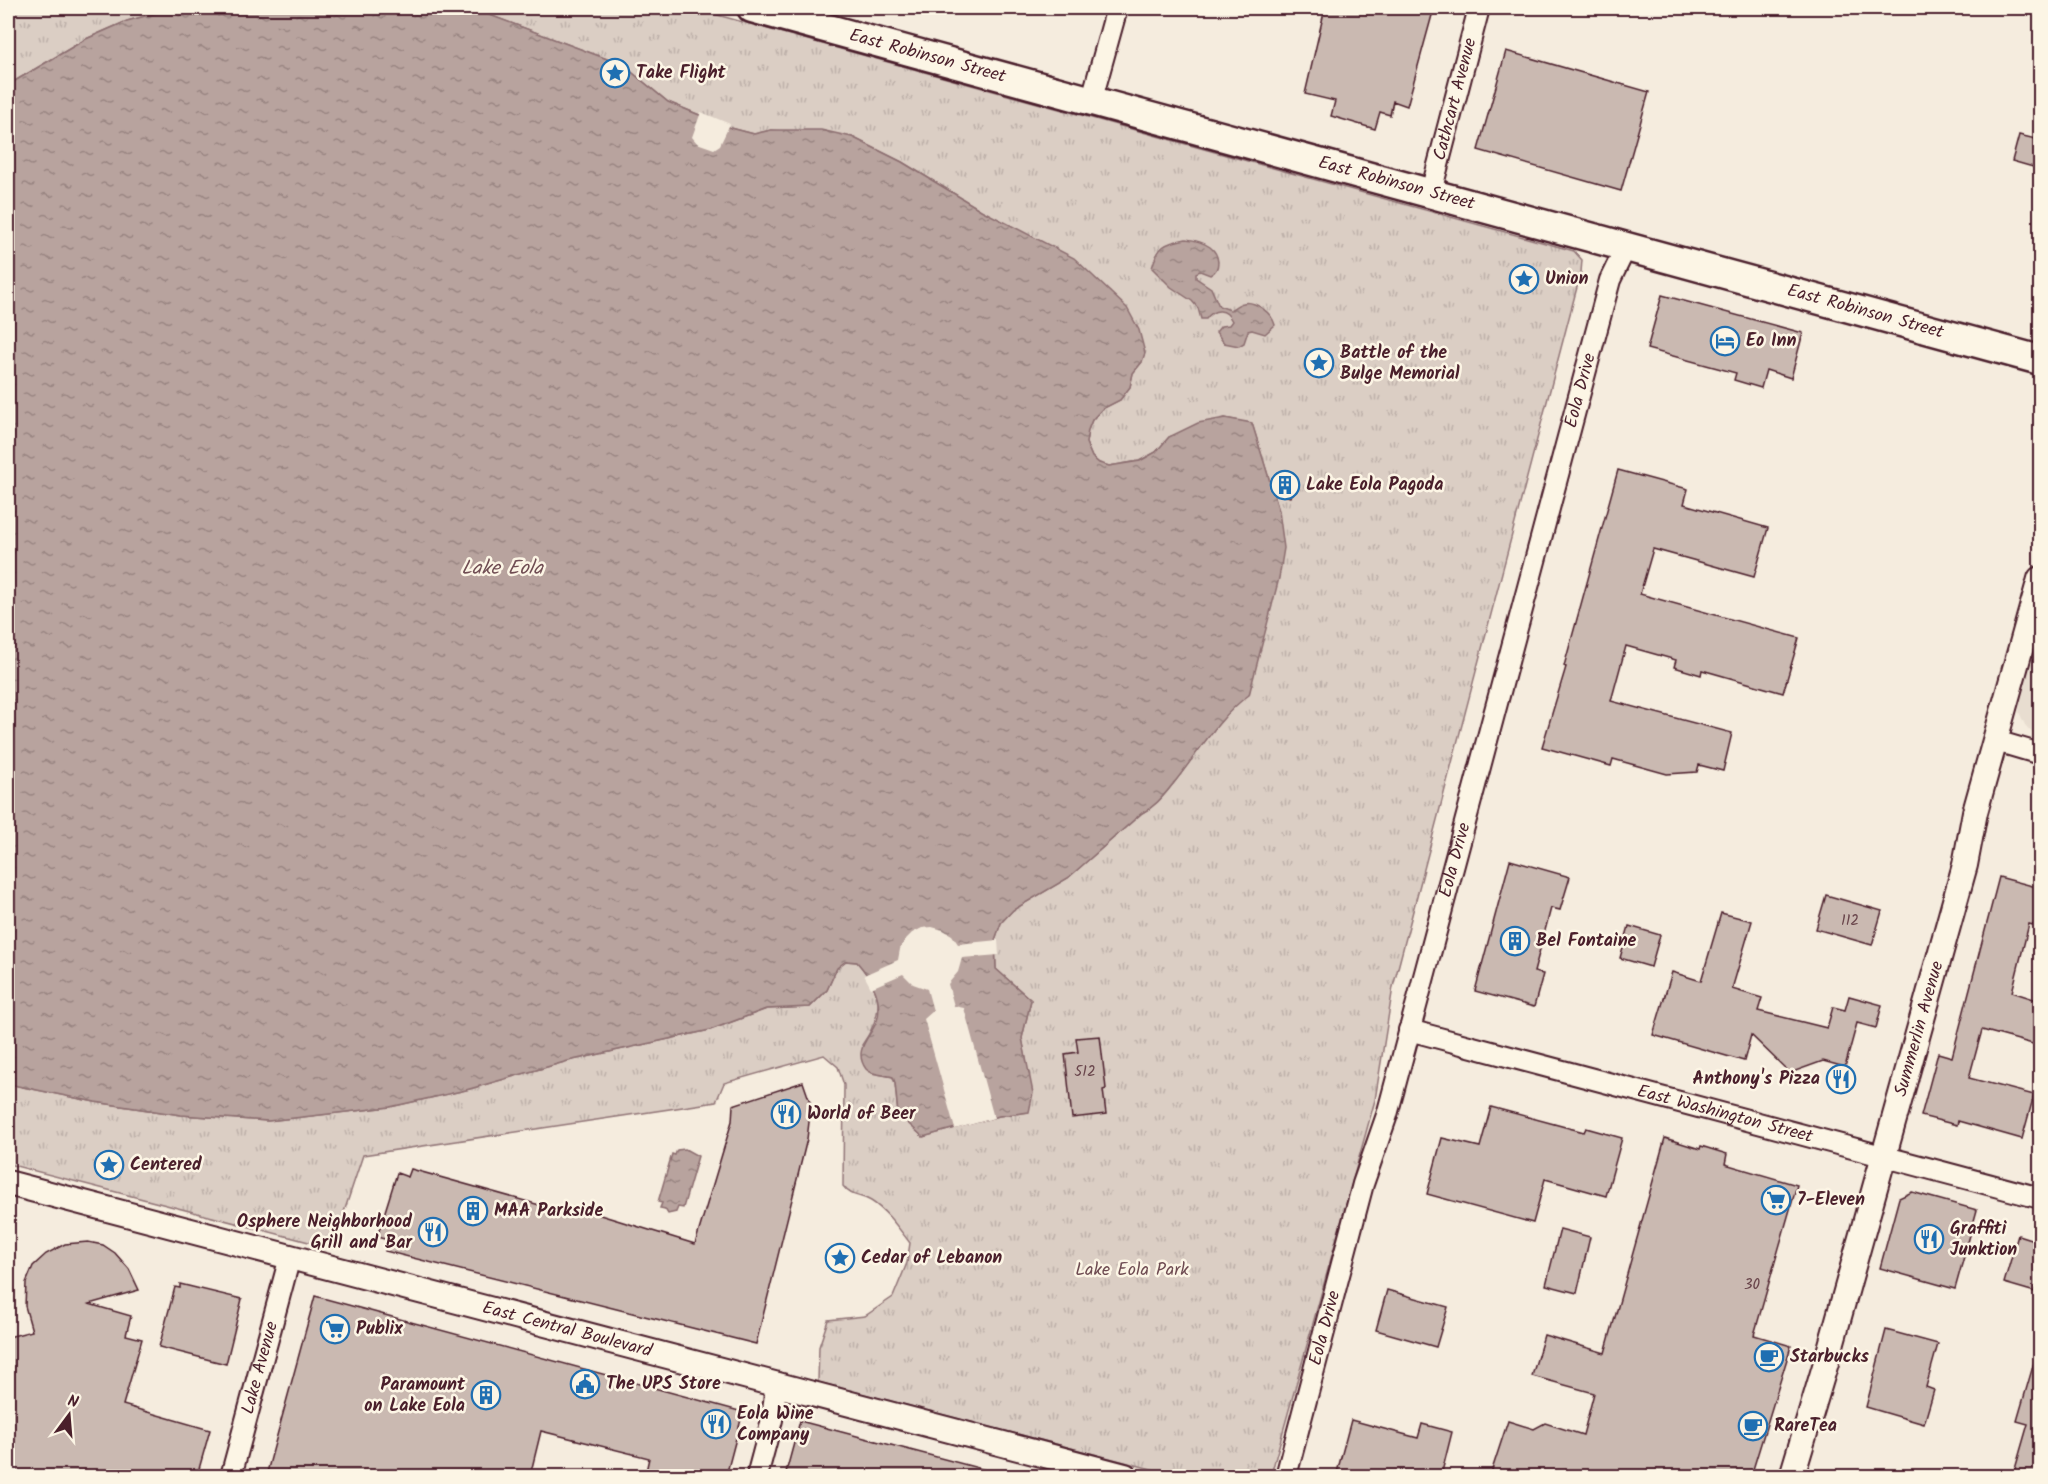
<svg xmlns="http://www.w3.org/2000/svg" width="2048" height="1484" viewBox="0 0 2048 1484" font-family="Kalam,sans-serif">
  <defs>
    <pattern id="park-tufts" width="24" height="20" patternUnits="userSpaceOnUse" patternTransform="scale(1.5)"><rect width="24" height="20" fill="#dbcec4"/><path d="M3 7l-1-3M5 7V3M7 7l1-3M15 17l-1-3M17 17v-4M19 17l1-3" fill="none" stroke="#bdb0a9"/></pattern>
    <pattern id="water-ripples" width="26" height="14" patternUnits="userSpaceOnUse" patternTransform="scale(1.5)"><rect width="26" height="14" fill="#b8a39e"/><path d="M2 4q2-2 4 0t4 0M15 11q2-2 4 0t4 0" fill="none" stroke="#988481"/></pattern>
  </defs>
  <rect width="100%" height="100%" fill="#f5ecde"/>
  <filter id="ink" filterUnits="userSpaceOnUse"><feTurbulence type="fractalNoise" baseFrequency=".0167" numOctaves="2"/><feDisplacementMap in="SourceGraphic" scale="12" xChannelSelector="R" yChannelSelector="G"/><feConvolveMatrix kernelMatrix="1 2 1 2 8 2 1 2 1" color-interpolation-filters="sRGB"/></filter>
  <g filter="url(#ink)">
    <!-- built -->
    <path fill="#e8ddd0" d="M2040 627V738L2035 736 2025 725 2019 712 2021 695Z"/>
    <!-- park -->
    <path fill="url(#park-tufts)" stroke="#927678" stroke-width="1.5" d="M8 8H175L127 21 86 39 8 85Z
      M446 8H692L1574 251 1582 260 1581 272 1393 987 1375 1100 1272 1471 1266 1476H1178L818 1382 819 1347 828 1320 865 1316 893 1297 907 1263 910 1243C899 1229 887 1211 871 1201 860 1194 852 1198 843 1186L844 1085 838 1067 824 1055 724 1083 716 1102 363 1155 332 1248 8 1164V1084L95 1102 181 1115 267 1121 390 1107 466 1090 568 1061 710 1030 767 1009 810 1007 827 990 837 968 845 961 857 962C883 992 885 1012 862 1045L872 1073 893 1077 895 1083 898 1114 923 1137 999 1116 1028 1112 1027 1065 1022 1038 1031 1000 996 969 995 940 1001 922 1013 910 1068 878 1142 813C1156 806 1163 796 1173 784 1196 755 1219 716 1249 694L1279 511 1252 424 1225 418 1169 437 1156 452 1139 461 1109 466 1099 463 1092 457 1086 443 1088 430 1092 420 1102 409 1120 400 1130 387 1133 373 1142 362 981 210 902 162 852 137 771 130 754 134 731 128 668 102 623 65 487 14Z"/>
    <!-- water -->
    <path fill="url(#water-ripples)" stroke="#8c6e70" stroke-width="1.5" d="M175 8H446L487 14 623 65 668 102 731 128 754 134 771 130H821L852 137 902 162 981 210 1074 258 1127 308 1139 330 1145 353 1142 362 1133 373 1130 387 1120 400 1102 409 1092 420 1088 430 1086 443 1092 457 1099 463 1109 466 1140 461 1156 452 1169 437 1198 423 1225 418 1252 423 1279 511 1284 548 1279 578 1249 695C1219 716 1196 756 1173 784 1163 796 1156 806 1142 813L1068 878 1013 910 1001 923 995 940 996 969 1031 1000 1022 1038 1033 1093 1029 1112 999 1116 923 1137 898 1114 895 1083 893 1077C885 1074 872 1076 866 1069 851 1048 874 1035 878 1017 882 996 870 977 857 962L846 961 837 968 827 990 810 1007 766 1009 710 1030 568 1061 466 1090 390 1107 268 1121 181 1115 95 1102 8 1084V85L86 39 127 21Z
      M1186 239C1195 240 1203 242 1210 247 1219 254 1222 269 1210 275L1200 271 1196 273V278L1211 288 1219 306 1230 310C1234 308 1238 304 1243 303 1255 300 1272 313 1275 325L1265 334 1252 330 1248 331 1244 343 1239 346 1224 343 1216 332 1221 326 1229 325 1232 321C1226 308 1214 308 1206 319H1201L1198 308 1192 301 1171 287 1152 268C1158 246 1164 243 1186 239Z
      M685 1149 698 1156 683 1208 678 1207 676 1212 668 1214 665 1209 660 1208 662 1203 658 1202 672 1154 675 1155 677 1150Z"/>
    <!-- pier -->
    <path fill="#f5ecde" d="M701 112 730 124 720 145 714 149 697 143 692 137Z
      M932 927 943 930 952 935 958 944 998 940 999 955 962 958 958 972 948 984 954 1006 964 1008 994 1118 955 1129 924 1019 933 1011 927 989 913 984 903 974 871 988 864 975 898 960 900 949 905 940 912 933 922 928Z"/>
    <!-- building -->
    <path fill="#cab9b1" stroke="#4a1f2b" stroke-width="1.5" d="M1325 8H1434L1407 106 1393 101 1390 115 1380 112 1375 129 1331 116 1335 101 1305 94Z
      M1506 51 1649 92 1621 191 1478 150Z
      M2019 135 2040 140V169L2012 161Z
      M1662 295 1803 333 1791 378 1766 370 1761 388 1734 380 1736 373 1647 349Z
      M1618 470 1688 489 1684 504 1768 528 1754 577 1653 549 1640 594 1799 638 1783 693 1702 670 1701 675 1674 667 1676 660 1626 646 1611 701 1732 733 1723 771 1699 765 1697 772 1667 774 1613 759 1611 766 1542 747 1566 667 1564 666Z
      M1281 471 1293 474 1298 488 1290 497 1276 493 1272 481Z
      M1510 860 1570 877 1560 910 1551 908 1534 972 1543 974 1534 1007 1475 991Z
      M1999 877 2040 888V927L2029 924 2012 992 2040 1001V1046L1982 1030 1969 1078 2034 1095 2022 1139 1958 1121 1957 1125 1921 1116 1938 1053 1952 1057Z
      M1826 895 1882 911 1872 945 1816 929Z
      M1721 913 1752 921 1732 989 1762 998 1758 1011 1827 1028 1833 1007 1845 1010 1849 996 1882 1005 1876 1028 1857 1023 1845 1067 1823 1061 1790 1073 1751 1035 1744 1061 1653 1035 1672 972 1701 981Z
      M1629 926 1660 935 1651 967 1620 958Z
      M1100 1036 1106 1089 1103 1090 1106 1114 1072 1118 1065 1054 1078 1052 1076 1038Z
      M803 1082 811 1105 807 1139 756 1344 385 1251 388 1240 377 1237 397 1173 408 1177 411 1169 572 1214 574 1207 695 1244 732 1121 733 1105Z
      M1491 1107 1584 1132 1586 1128 1622 1138 1606 1196 1545 1179 1533 1223 1427 1194 1442 1138 1480 1147Z
      M1665 1138 1700 1149 1701 1146 1727 1154 1725 1164 1797 1185 1754 1335 1791 1346 1751 1476H1490L1508 1421 1534 1429 1545 1423 1583 1435 1594 1393 1532 1376 1544 1335 1605 1353Z
      M1912 1192 1977 1210 1955 1289 1880 1268 1899 1198Z
      M1560 1229 1590 1237 1577 1293 1546 1285Z
      M2018 1235 2040 1242V1272L2035 1292 2004 1283Z
      M88 1242 103 1245 115 1253 129 1269 139 1290 89 1304 131 1316 126 1335 142 1339 123 1405 210 1430 197 1476H8V1337L32 1331 25 1306 26 1283 33 1266 46 1254 65 1244Z
      M180 1284 242 1299 226 1364 159 1347 175 1287 180 1288Z
      M1387 1290 1448 1307 1436 1347 1376 1330Z
      M315 1296 743 1412 726 1476H645L649 1458 541 1431 530 1476H266Z
      M1886 1330 1938 1344 1926 1387 1934 1390 1924 1424 1866 1407Z
      M2035 1359 2040 1360V1476H2013L2028 1424 2017 1421Z
      M1351 1420 1418 1438 1422 1424 1452 1432 1441 1476H1336Z
      M800 1421 986 1470 985 1476H785Z"/>
    <g fill="none" stroke-linecap="round" stroke-linejoin="round">
      <!-- minor casing -->
      <g stroke="#4a1f2b" stroke-width="24">
        <g id="minor">
          <path d="M1091 102 1117 8"/>
          <path id="s1" d="M1431 192 1479 8"/>
          <path d="M1996 741 2040 754"/>
          <path id="s2" d="M1409 1030 2040 1198"/>
          <path id="s3" d="M231 1476 290 1257"/>
          <path d="M757 1476 772 1420 776 1385"/>
          <path id="s4" d="M1286 1476 1363 1184 1387 1115 1610 280 1627 245"/>
        </g>
      </g>
      <!-- tertiary casing -->
      <g stroke="#4a1f2b" stroke-width="28">
        <g id="tertiary">
          <path id="s5" d="M8 1183 1125 1476"/>
          <path id="s6" d="M1792 1476 1828 1356 1965 865 1975 812 2040 579"/>
        </g>
      </g>
      <!-- secondary casing -->
      <g stroke="#4a1f2b" stroke-width="33">
        <g id="secondary">
          <path id="s7" d="M752 8C1181 126 1611 240 2040 360"/>
        </g>
      </g>
      <!-- minor -->
      <use href="#minor" stroke="#fcf5e5" stroke-width="20"/>
      <!-- tertiary -->
      <use href="#tertiary" stroke="#fcf5e5" stroke-width="24"/>
      <!-- secondary -->
      <use href="#secondary" stroke="#fcf5e5" stroke-width="28"/>
    </g>
  </g>
  <!-- icons -->
  <defs>
    <g id="sight-ring" transform="scale(1.5)"><circle r="9.5" fill="#fcf5e5" stroke="#1f6fb2" stroke-width="1.5"/><path d="M0-6L1.8-2.2L6-1.7L2.9 1.2L3.7 5.4L0 3.3L-3.7 5.4L-2.9 1.2L-6-1.7L-1.8-2.2Z" fill="#1f6fb2"/></g>
    <g id="hotel-ring" transform="scale(1.5)"><circle r="9.5" fill="#fcf5e5" stroke="#1f6fb2" stroke-width="1.5"/><path d="M-6-4.5h1.5V1H6V5H4.5V3h-9V5H-6ZM-4 0a1.8 1.8 0 1 1 3.6 0ZM.5 0V-2.5h3Q6-2.5 6 0Z" fill="#1f6fb2"/></g>
    <g id="building-ring" transform="scale(1.5)"><circle r="9.5" fill="#fcf5e5" stroke="#1f6fb2" stroke-width="1.5"/><path d="M-4-6H4V6H1V3H-1V6H-4ZM-2.5-4.3h1.7v1.8h-1.7ZM.8-4.3h1.7v1.8H.8ZM-2.5-1h1.7V.8h-1.7ZM.8-1h1.7V.8H.8Z" fill="#1f6fb2"/></g>
    <g id="restaurant-ring" transform="scale(1.5)"><circle r="9.5" fill="#fcf5e5" stroke="#1f6fb2" stroke-width="1.5"/><path d="M-5-6h1v4h1v-4h1v4h1v-4h1v5L-1.5 .5V6h-2V.5L-5-1ZM5-6V6H3V1.5H1.5Q1.5-4 5-6Z" fill="#1f6fb2"/></g>
    <g id="supermarket-ring" transform="scale(1.5)"><circle r="9.5" fill="#fcf5e5" stroke="#1f6fb2" stroke-width="1.5"/><path d="M-6-5.5h2.5l.6 2H6L4.5 2H-2.5L-4.4-4H-6ZM-1.5 3.2a1.3 1.3 0 1 0 .1 0ZM3 3.2a1.3 1.3 0 1 0 .1 0Z" fill="#1f6fb2"/></g>
    <g id="cafe-ring" transform="scale(1.5)"><circle r="9.5" fill="#fcf5e5" stroke="#1f6fb2" stroke-width="1.5"/><path d="M-5.5-4.5H6V0H3Q3 3.5 0 3.5H-2.5Q-5.5 3.5-5.5 0ZM3-3.2v2h1.7v-2ZM-6 4.5H4V6H-6Z" fill="#1f6fb2"/></g>
    <g id="civic-ring" transform="scale(1.5)"><circle r="9.5" fill="#fcf5e5" stroke="#1f6fb2" stroke-width="1.5"/><path d="M-.6-6.5H3V-4.5H.6V-3L4-1V1h2V6H-6V1h2V-1L-.6-3ZM-1.2 2.5V6h2.4V2.5Z" fill="#1f6fb2"/></g>
  </defs>
  <g fill-rule="evenodd">
    <use href="#sight-ring" x="615" y="73"/>
    <use href="#sight-ring" x="1524" y="279"/>
    <use href="#hotel-ring" x="1725" y="341"/>
    <use href="#sight-ring" x="1319" y="363"/>
    <use href="#building-ring" x="1285" y="485"/>
    <use href="#building-ring" x="1515" y="941"/>
    <use href="#restaurant-ring" x="1841" y="1079"/>
    <use href="#restaurant-ring" x="786" y="1114"/>
    <use href="#sight-ring" x="109" y="1165"/>
    <use href="#supermarket-ring" x="1776" y="1200"/>
    <use href="#building-ring" x="473" y="1211"/>
    <use href="#restaurant-ring" x="433" y="1232"/>
    <use href="#restaurant-ring" x="1929" y="1239"/>
    <use href="#sight-ring" x="840" y="1258"/>
    <use href="#supermarket-ring" x="335" y="1329"/>
    <use href="#cafe-ring" x="1769" y="1357"/>
    <use href="#civic-ring" x="585" y="1384"/>
    <use href="#building-ring" x="486" y="1395"/>
    <use href="#restaurant-ring" x="716" y="1424"/>
    <use href="#cafe-ring" x="1753" y="1426"/>
  </g>
  <g text-anchor="middle" dominant-baseline="central" stroke-width="5" stroke-linejoin="round" paint-order="stroke">
    <!-- number labels -->
    <g font-size="15" fill="#6a464c">
      <text x="1850" y="921">112</text>
      <text x="1085" y="1072">512</text>
      <text x="1752" y="1285">30</text>
    </g>
    <!-- street labels -->
    <g font-size="18" fill="#4a1f2b" stroke="#fcf5e5">
      <text stroke="none"><textPath href="#s7" startOffset="182">East Robinson Street</textPath></text>
      <text stroke="none"><textPath href="#s1" startOffset="96">Cathcart Avenue</textPath></text>
      <text stroke="none"><textPath href="#s7" startOffset="668">East Robinson Street</textPath></text>
      <text stroke="none"><textPath href="#s7" startOffset="1154">East Robinson Street</textPath></text>
      <text stroke="none"><textPath href="#s4" startOffset="1125">Eola Drive</textPath></text>
      <text stroke="none"><textPath href="#s4" startOffset="639">Eola Drive</textPath></text>
      <text stroke="none"><textPath href="#s6" startOffset="465">Summerlin Avenue</textPath></text>
      <text stroke="none"><textPath href="#s2" startOffset="327">East Washington Street</textPath></text>
      <text stroke="none"><textPath href="#s4" startOffset="153">Eola Drive</textPath></text>
      <text stroke="none"><textPath href="#s5" startOffset="578">East Central Boulevard</textPath></text>
      <text stroke="none"><textPath href="#s3" startOffset="112">Lake Avenue</textPath></text>
    </g>
    <!-- poi labels -->
    <g font-size="18" font-weight="bold" fill="#4a1f2b" stroke="#fcf5e5" text-anchor="start">
      <text x="636" y="73">Take Flight</text>
      <text x="1545" y="279">Union</text>
      <text x="1746" y="341">Eo Inn</text>
      <text x="1340" y="353">Battle of the<tspan x="1340" dy="21">Bulge Memorial</tspan></text>
      <text x="1306" y="485">Lake Eola Pagoda</text>
      <text x="1536" y="941">Bel Fontaine</text>
      <text x="1820" y="1079" text-anchor="end">Anthony's Pizza</text>
      <text x="807" y="1114">World of Beer</text>
      <text x="130" y="1165">Centered</text>
      <text x="1797" y="1200">7-Eleven</text>
      <text x="494" y="1211">MAA Parkside</text>
      <text x="412" y="1222" text-anchor="end">Osphere Neighborhood<tspan x="412" dy="21">Grill and Bar</tspan></text>
      <text x="1950" y="1229">Graffiti<tspan x="1950" dy="21">Junktion</tspan></text>
      <text x="861" y="1258">Cedar of Lebanon</text>
      <text x="356" y="1329">Publix</text>
      <text x="1790" y="1357">Starbucks</text>
      <text x="606" y="1384">The UPS Store</text>
      <text x="465" y="1385" text-anchor="end">Paramount<tspan x="465" dy="21">on Lake Eola</tspan></text>
      <text x="737" y="1414">Eola Wine<tspan x="737" dy="21">Company</tspan></text>
      <text x="1774" y="1426">RareTea</text>
    </g>
    <!-- park labels -->
    <g font-size="18" fill="#6e4b51" stroke="#fcf5e5">
      <text x="1132" y="1270">Lake Eola Park</text>
    </g>
    <!-- water labels -->
    <g font-size="20" font-style="italic" fill="#704d53" stroke="#fcf5e5">
      <text x="502" y="569">Lake Eola</text>
    </g>
  </g>
  <!-- margin -->
  <rect width="2048" height="1484" fill="none" stroke="#fcf5e5" stroke-width="30"/>
  <rect x="15" y="15" width="2018" height="1454" fill="none" stroke="#4a1f2b" stroke-width="2" filter="url(#ink)"/>
  <!-- north arrow -->
  <g transform="translate(69 1415) rotate(16)" stroke="#fcf5e5" stroke-width="4.5" paint-order="stroke">
  <path d="M0-4.5L10 22L0 15L-10 22Z" fill="#4a1f2b"/>
  <text y="-9" font-size="16" font-weight="bold" text-anchor="middle" fill="#4a1f2b">N</text>
  </g>
</svg>
